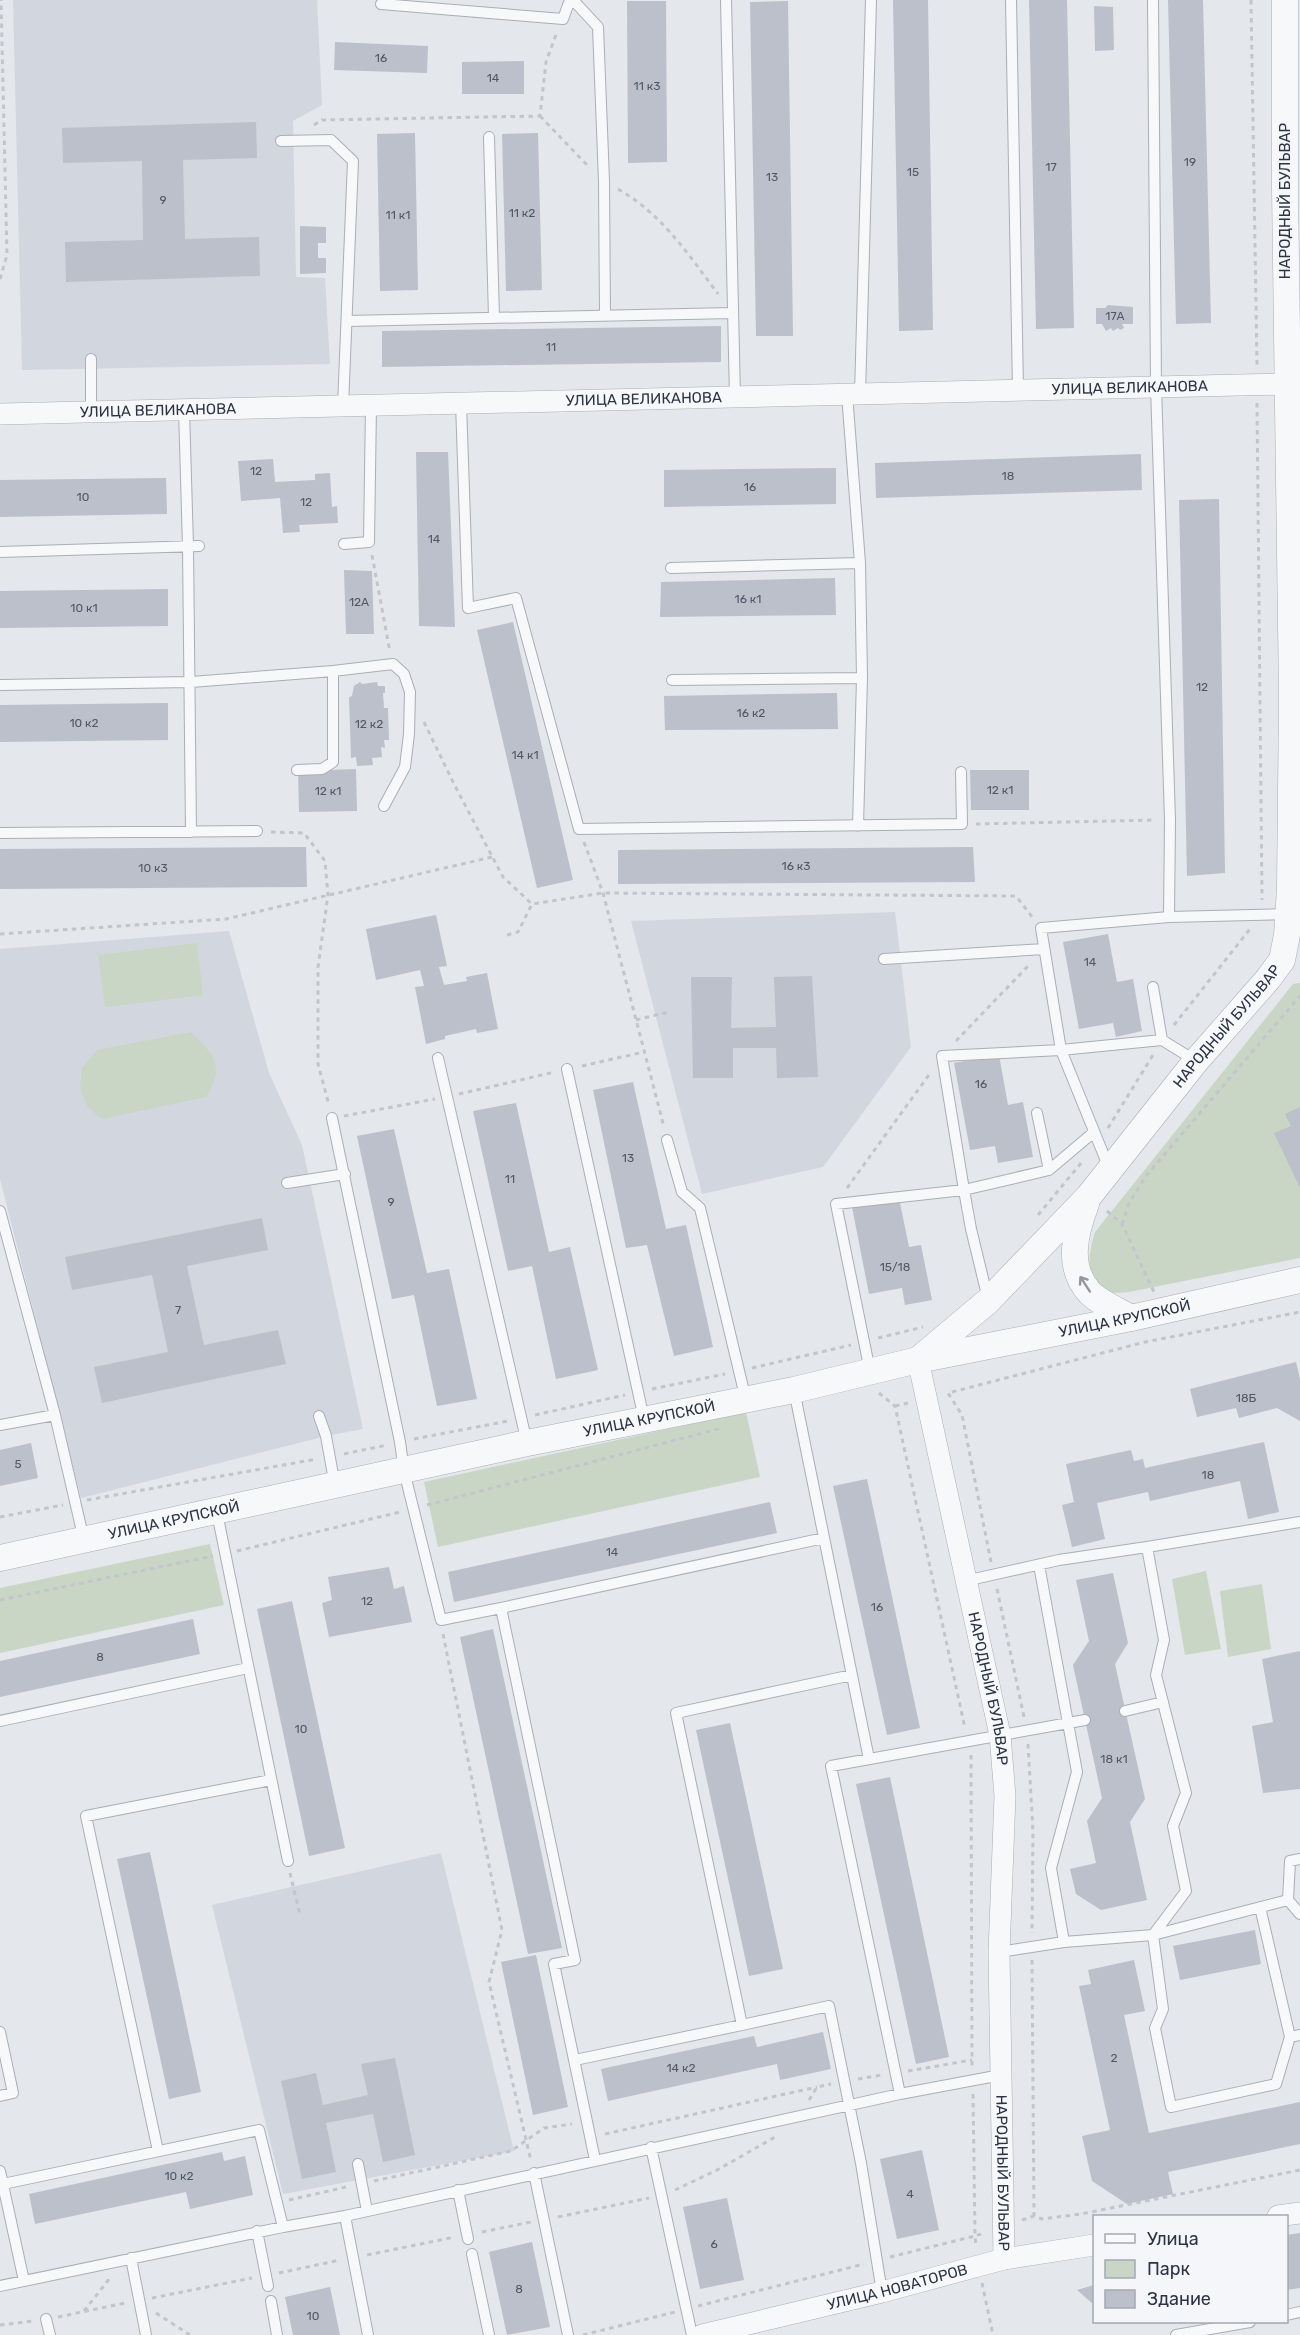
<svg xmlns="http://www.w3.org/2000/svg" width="1300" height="2335" viewBox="0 0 1300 2335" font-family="Rubik,sans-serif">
  <rect width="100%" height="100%" fill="#e4e7ec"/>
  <!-- built -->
  <path fill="#d2d6de" d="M13 0H317L322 105 293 121 296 277 325 278 330 364 22 370Z
    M895 912 911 1047 823 1167 702 1194 631 921Z
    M229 931 269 1073 302 1145 363 1429 326 1436 81 1498 0 1179V949Z
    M441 1853 514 2151 283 2194 212 1905Z"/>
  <!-- green -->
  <path fill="#c9d6c5" d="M197 943 203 995 105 1007 98 955Z
    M1300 983V1258L1129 1292C1123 1292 1115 1294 1109 1292 1082 1286 1089 1251 1095 1232L1293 984Z
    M191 1032C215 1055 225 1067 206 1097L102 1119 87 1106 80 1087 82 1068 97 1050Z
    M746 1412 760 1477 438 1547 424 1482Z
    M210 1544 224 1605 0 1653V1588Z
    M1206 1571 1221 1649 1185 1655 1172 1579Z
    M1262 1584 1271 1649 1228 1657 1220 1591Z"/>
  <!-- building -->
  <path fill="#bbc0ca" d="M893 0H928L933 330 899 331Z
    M1029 0H1067L1074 328 1036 329Z
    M1168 0H1203L1211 323 1176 324Z
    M627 1H666L667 162 628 163Z
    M788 1 793 336H756L750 2Z
    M1094 6 1113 7 1114 50 1095 51Z
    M335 42 428 46 427 73 334 70Z
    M524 61V94H462V62Z
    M256 122 257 158 183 160 185 239 259 237 260 276 66 282 65 242 143 240 142 161 63 163 62 128Z
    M415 133 418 290 380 291 377 134Z
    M538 133 542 290 506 291 502 134Z
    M300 226 326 227V243H318V258H326V273L300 274Z
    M1108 305 1133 307V324H1122L1124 328 1120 330 1118 328 1113 331 1111 328 1106 331 1102 324H1096V308H1105Z
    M721 326V362L382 367V331Z
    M416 452H448L455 627 419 626Z
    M1141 454 1142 490 876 498 875 463Z
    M273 459 275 482 315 480V474L330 473 332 507 337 506 338 523 299 525 300 532 283 533 280 498 241 501 238 461Z
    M836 468V504L664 507V470Z
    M166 478 167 514 0 517V480Z
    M1219 499 1225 873 1187 876 1179 500Z
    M344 570 372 571 374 634H346Z
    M835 578 836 615 660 617 661 582Z
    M168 589V626L0 628V591Z
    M513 622 573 880 537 888 477 630Z
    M360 682 362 684 377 682 378 686H385V693H383L384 708H388L389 740H384L385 748 381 747 382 757 372 758 373 765 357 766 356 757 351 758 349 697 352 696 354 686Z
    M837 693 838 729 665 730 664 696Z
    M168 703V740L0 742V705Z
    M356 769 357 811 299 812 298 771Z
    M970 770H1029V810H971Z
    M306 847 307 887 0 889V849Z
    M973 847 975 882 618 884V850Z
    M436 915 447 966 439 967 444 985 467 981 466 977 487 973 498 1029 477 1033 476 1029 445 1036V1039L426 1044 415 987 424 986 420 970 376 980 366 929Z
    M1108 934 1117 982 1133 979 1142 1031 1116 1037 1113 1023 1079 1029 1063 942Z
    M812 976 818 1077 777 1078 776 1048H733V1078H693L691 977H732L731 1028 776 1027 774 977Z
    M999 1055 1008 1105 1023 1102 1033 1157 998 1163 995 1146 970 1150 954 1063Z
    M633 1082 666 1229 686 1225 713 1347 674 1356 647 1245 626 1248 593 1090Z
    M516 1103 549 1252 570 1247 598 1370 556 1379 532 1266 508 1271 473 1111Z
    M1300 1107V1188L1274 1133 1291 1126 1285 1114Z
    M394 1129 427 1273 449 1269 477 1399 437 1406 414 1295 392 1299 357 1136Z
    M899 1198 909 1247 921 1245 932 1300 905 1305 902 1288 869 1294 852 1207Z
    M262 1218 268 1250 187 1266 204 1345 278 1330 286 1364 102 1403 94 1367 168 1352 152 1275 72 1290 65 1257Z
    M1296 1362 1300 1379V1421L1277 1408 1239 1418 1236 1408 1197 1417 1190 1389Z
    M1264 1442 1279 1512 1248 1519 1240 1481 1150 1501 1148 1492 1097 1503 1105 1539 1072 1547 1062 1505 1074 1502 1066 1464 1131 1450 1134 1461 1143 1459 1145 1468Z
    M31 1443 38 1478 0 1486V1450Z
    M867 1479 920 1728 887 1735 833 1486Z
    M770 1502 777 1533 454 1602 448 1572Z
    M389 1567 394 1589 404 1586 412 1622 329 1637 322 1603 332 1600 328 1577Z
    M1113 1573 1128 1643 1115 1664 1145 1799 1130 1822 1147 1900 1101 1910 1076 1894 1070 1869 1096 1863 1087 1821 1102 1798 1073 1665 1089 1641 1076 1580Z
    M292 1601 345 1848 309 1856 257 1609Z
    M193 1619 200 1654 0 1697V1661Z
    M493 1629 562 1948 528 1954 460 1637Z
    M1300 1651V1789L1263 1793 1252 1726 1273 1722 1262 1659Z
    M730 1723 783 1969 749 1976 696 1730Z
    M890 1777 949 2057 916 2064 856 1784Z
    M150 1852 201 2092 169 2099 117 1859Z
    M1255 1930 1261 1964 1180 1980 1173 1946Z
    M536 1955 568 2107 533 2115 501 1962Z
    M1134 1960 1145 2011 1124 2015 1149 2133 1300 2102V2144L1168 2172 1173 2194 1127 2204 1092 2181 1082 2136 1110 2130 1079 1986 1091 1984 1088 1970Z
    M823 2032 831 2069 780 2080 777 2064 608 2101 601 2069 754 2036 757 2047Z
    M395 2058 415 2155 383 2162 373 2114 326 2123 336 2172 302 2179 281 2081 316 2073 323 2105 368 2095 361 2064Z
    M922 2150 939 2230 897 2239 880 2159Z
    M222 2152 224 2161 245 2156 253 2195 190 2209 186 2192 35 2224 29 2194Z
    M727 2198 744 2280 700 2289 683 2207Z
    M1300 2233V2288L1286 2290V2235Z
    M532 2242 550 2327 507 2335 489 2252Z
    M1094 2285V2305L1077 2290Z
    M330 2287 340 2335H293L285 2297Z"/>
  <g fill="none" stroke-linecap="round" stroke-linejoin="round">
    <!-- service casing -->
    <g stroke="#a9aeb7" stroke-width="12">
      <path id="service" d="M573 0 598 27 604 181 605 316
        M726 0 735 397
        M1011 0 1018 390
        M1153 0 1156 387 1170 820 1169 917 1288 914
        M381 4 563 19 570 0
        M489 137 494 317
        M281 141 331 140 353 161 343 406
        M347 321 733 313
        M91 359V412
        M847 394 860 563 862 678 858 826
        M860 394 871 0
        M461 403 468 608 516 598 579 829 962 824 961 772
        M184 410 188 546 191 832
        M344 544 369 542 371 405
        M0 552 199 546
        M671 568 860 563
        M333 671 393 664 404 674 410 692 409 734 405 767 384 806
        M672 680 862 678
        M1 685 191 682 333 671V762L322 769 297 770
        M0 833 257 831
        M884 959 1044 949
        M1153 987 1162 1040
        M438 1058 527 1443
        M567 1069 644 1419
        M1037 1113 1049 1170
        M332 1118 400 1442 404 1471 441 1620 501 1608 575 1960 554 1964 595 2160
        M1094 1132 1049 1170 964 1190 942 1056 1061 1050 1041 928 1169 917
        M667 1140 682 1192 700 1208 746 1400
        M1109 1168 1061 1050 1162 1040 1196 1061
        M287 1183 345 1174
        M0 1211 55 1415
        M870 1371 836 1204 964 1190 971 1229 988 1299
        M794 1390 869 1759
        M319 1416 326 1436 335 1486
        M0 1425 55 1415 84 1540
        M217 1513 288 1861
        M1147 1547 1300 1522
        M1039 1565 1077 1772 1051 1868 1064 1942
        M965 1581 1059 1560 1147 1547 1164 1640 1156 1675 1186 1793 1173 1826 1186 1891 1153 1935
        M501 1608 824 1538
        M1125 1711 1163 1702
        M0 1721 248 1668
        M1288 1900 1300 1914
        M1260 1907 1290 2037
        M1153 1935 1288 1900 1290 1861 1300 1859
        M999 1952 1064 1942 1153 1935 1163 2009 1155 2028 1171 2107 1276 2084 1290 2037 1300 2035
        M742 2025 829 2006 861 2163 882 2292
        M0 2032 13 2093 0 2096
        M575 2060 742 2025 676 1713 852 1675
        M900 2094 831 1766 1085 1720
        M651 2147 692 2335
        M158 2151 86 1816 271 1780
        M358 2164 367 2211
        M0 2171 24 2281
        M534 2173 568 2335
        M3 2184 259 2130 283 2227 345 2216 368 2335
        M458 2190 468 2239
        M345 2216 900 2094 1001 2075
        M257 2231 268 2286
        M472 2254 489 2335
        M131 2258 146 2335
        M0 2286 283 2227
        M271 2301 277 2335
        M1286 2315 1300 2312
        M46 2319 50 2335
        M1176 2335 1250 2322"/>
    </g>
    <!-- minor casing -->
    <g stroke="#a9aeb7" stroke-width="22">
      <g id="minor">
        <path id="s1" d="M0 414 1287 384"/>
        <path id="s2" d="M918 1360 1000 1735 1005 1796 999 1952 1004 2259"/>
        <path d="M1278 2216 1300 2213"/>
        <path id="s3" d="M702 2335 882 2292 1004 2259 1094 2245"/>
      </g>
    </g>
    <!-- tertiary casing -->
    <g stroke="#a9aeb7" stroke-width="27">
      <g id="tertiary">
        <path d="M1086 1204C1075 1233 1066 1267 1090 1293 1100 1303 1119 1311 1131 1318"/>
        <path id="s4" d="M918 1360 988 1301 1089 1196 1196 1061 1268 979 1282 960 1287 935 1290 888 1292 698 1285 188V0"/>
        <path id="s5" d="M0 1558 527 1443 794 1390 918 1360 1131 1318 1300 1280"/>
      </g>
    </g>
    <!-- path -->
    <path stroke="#c2c5cb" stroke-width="3" stroke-dasharray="4.5 4.5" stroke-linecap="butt" d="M1251 0 1257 366
      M540 116 589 167
      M314 125 322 120 540 116 546 62 557 32
      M618 189C662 214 688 254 718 294
      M0 279 7 255 1 0
      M1257 403 1262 900
      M372 555 390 652
      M424 722 454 784 503 877 532 904 603 893 1016 896 1033 918
      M976 824 1155 820
      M271 832 304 833 325 861 328 895 318 967V1064L329 1105
      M584 842 603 893 664 1127
      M0 934 226 919 492 857
      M507 935 518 932 532 904
      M636 1020 668 1012
      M1174 1025 1250 929
      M956 1041 1030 964
      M582 1066 644 1052
      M459 1094 555 1072
      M344 1116 435 1099
      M1108 1128 1153 1055
      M847 1188 931 1072
      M1107 1211 1122 1224 1154 1292
      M1038 1215 1082 1162
      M1122 1224 1129 1203 1146 1176 1300 996
      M878 1338 923 1327
      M752 1368 851 1345
      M652 1389 725 1374
      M879 1393 895 1406 965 1728
      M895 1406 908 1403
      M535 1415 625 1395
      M414 1439 508 1421
      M344 1454 387 1445
      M87 1500 317 1459
      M427 1505 722 1428
      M0 1517 63 1505
      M237 1551 400 1512
      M991 1562 962 1415 948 1393 1145 1342 1300 1312
      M997 1589 1024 1717
      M0 1600 213 1556
      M443 1634 502 1930 489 1982 531 2161
      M1028 1744 1033 1831 1032 1933
      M971 1755 972 2066
      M290 1873 300 1915
      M1032 1960 1034 2216
      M908 2071 972 2060
      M858 2079 881 2075
      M973 2094 975 2236 985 2233
      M809 2100 817 2087 831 2084
      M605 2134 817 2087
      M374 2181 511 2151 544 2128 572 2124
      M675 2190 719 2169 775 2137
      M289 2200 350 2186
      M558 2217 649 2198
      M1022 2220 1034 2216 1042 2219 1081 2214 1300 2170
      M482 2232 531 2222
      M367 2255 455 2237
      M890 2257 975 2236 976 2247
      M279 2273 340 2260
      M982 2283 993 2335
      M152 2298 252 2278
      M698 2306 864 2264
      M84 2311 110 2278
      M156 2313 190 2335
      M58 2317 125 2303
      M0 2325 34 2321
      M583 2335 675 2312"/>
    <!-- service -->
    <use href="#service" stroke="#f7f8fa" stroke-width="10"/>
    <!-- minor -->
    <use href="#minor" stroke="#f7f8fa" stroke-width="21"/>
    <!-- tertiary -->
    <use href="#tertiary" stroke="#f7f8fa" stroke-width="26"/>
  </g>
  <!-- one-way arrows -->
  <defs><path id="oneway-shaft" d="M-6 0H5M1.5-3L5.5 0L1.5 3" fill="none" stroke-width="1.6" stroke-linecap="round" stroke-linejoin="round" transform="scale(1.5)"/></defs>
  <use stroke="#9196a0" href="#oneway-shaft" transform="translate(1085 1284) rotate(-123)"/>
  <g text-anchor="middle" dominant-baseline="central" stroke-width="5" stroke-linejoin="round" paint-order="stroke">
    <!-- number labels -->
    <g font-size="12" fill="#4f5766">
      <text x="381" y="58">16</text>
      <text x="493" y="78">14</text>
      <text x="647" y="86">11 к3</text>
      <text x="1190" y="162">19</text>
      <text x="1051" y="167">17</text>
      <text x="913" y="172">15</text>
      <text x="772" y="177">13</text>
      <text x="163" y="200">9</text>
      <text x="522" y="213">11 к2</text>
      <text x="398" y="215">11 к1</text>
      <text x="1115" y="316">17А</text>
      <text x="551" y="347">11</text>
      <text x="256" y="471">12</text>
      <text x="1008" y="476">18</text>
      <text x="750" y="487">16</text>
      <text x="83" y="497">10</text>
      <text x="306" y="502">12</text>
      <text x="434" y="539">14</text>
      <text x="748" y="599">16 к1</text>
      <text x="359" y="602">12А</text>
      <text x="84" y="608">10 к1</text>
      <text x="1202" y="687">12</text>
      <text x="751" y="713">16 к2</text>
      <text x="84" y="723">10 к2</text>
      <text x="369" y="724">12 к2</text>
      <text x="525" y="755">14 к1</text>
      <text x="1000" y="790">12 к1</text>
      <text x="328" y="791">12 к1</text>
      <text x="796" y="866">16 к3</text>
      <text x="153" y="868">10 к3</text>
      <text x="1090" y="962">14</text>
      <text x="981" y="1084">16</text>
      <text x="628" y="1158">13</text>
      <text x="510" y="1179">11</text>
      <text x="391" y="1202">9</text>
      <text x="895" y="1267">15/18</text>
      <text x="178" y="1310">7</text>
      <text x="1246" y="1398">18Б</text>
      <text x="18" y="1464">5</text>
      <text x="1208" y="1475">18</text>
      <text x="612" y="1552">14</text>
      <text x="367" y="1601">12</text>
      <text x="877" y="1607">16</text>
      <text x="100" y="1657">8</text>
      <text x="301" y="1729">10</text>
      <text x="1114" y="1759">18 к1</text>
      <text x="1114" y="2058">2</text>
      <text x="681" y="2068">14 к2</text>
      <text x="179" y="2176">10 к2</text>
      <text x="910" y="2194">4</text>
      <text x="714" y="2244">6</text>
      <text x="519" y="2289">8</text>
      <text x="313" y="2316">10</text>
    </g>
    <!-- street labels -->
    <g font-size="15" fill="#2b3445" stroke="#f4f6f9">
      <text transform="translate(1285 201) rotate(-90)">НАРОДНЫЙ БУЛЬВАР</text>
      <text stroke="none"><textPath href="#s1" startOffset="1130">УЛИЦА ВЕЛИКАНОВА</textPath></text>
      <text stroke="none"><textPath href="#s1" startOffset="644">УЛИЦА ВЕЛИКАНОВА</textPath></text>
      <text stroke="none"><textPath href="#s1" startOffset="158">УЛИЦА ВЕЛИКАНОВА</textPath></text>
      <text stroke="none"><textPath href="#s4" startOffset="456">НАРОДНЫЙ БУЛЬВАР</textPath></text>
      <text stroke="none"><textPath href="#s5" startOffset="1150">УЛИЦА КРУПСКОЙ</textPath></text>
      <text stroke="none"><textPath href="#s5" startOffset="664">УЛИЦА КРУПСКОЙ</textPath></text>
      <text stroke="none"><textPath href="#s5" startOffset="178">УЛИЦА КРУПСКОЙ</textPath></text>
      <text stroke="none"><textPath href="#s2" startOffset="336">НАРОДНЫЙ БУЛЬВАР</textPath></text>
      <text stroke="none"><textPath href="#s2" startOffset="822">НАРОДНЫЙ БУЛЬВАР</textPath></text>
      <text stroke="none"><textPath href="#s3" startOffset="201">УЛИЦА НОВАТОРОВ</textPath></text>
    </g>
  </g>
  <!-- legend -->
  <rect x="1093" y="2215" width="195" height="108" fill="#f4f6f9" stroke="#a4a8b1" stroke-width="1.5"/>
  <rect x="1105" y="2234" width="30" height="9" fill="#f7f8fa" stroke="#a4a8b1" stroke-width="1.5"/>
  <text x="1147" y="2245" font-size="18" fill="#2b3445">Улица</text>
  <rect x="1105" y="2260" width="30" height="18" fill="#c9d6c5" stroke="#a4a8b1" stroke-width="1.5"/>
  <text x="1147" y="2275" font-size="18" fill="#2b3445">Парк</text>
  <rect x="1105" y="2290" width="30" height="18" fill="#bbc0ca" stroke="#a4a8b1" stroke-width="1.5"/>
  <text x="1147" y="2305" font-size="18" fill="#2b3445">Здание</text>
</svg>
